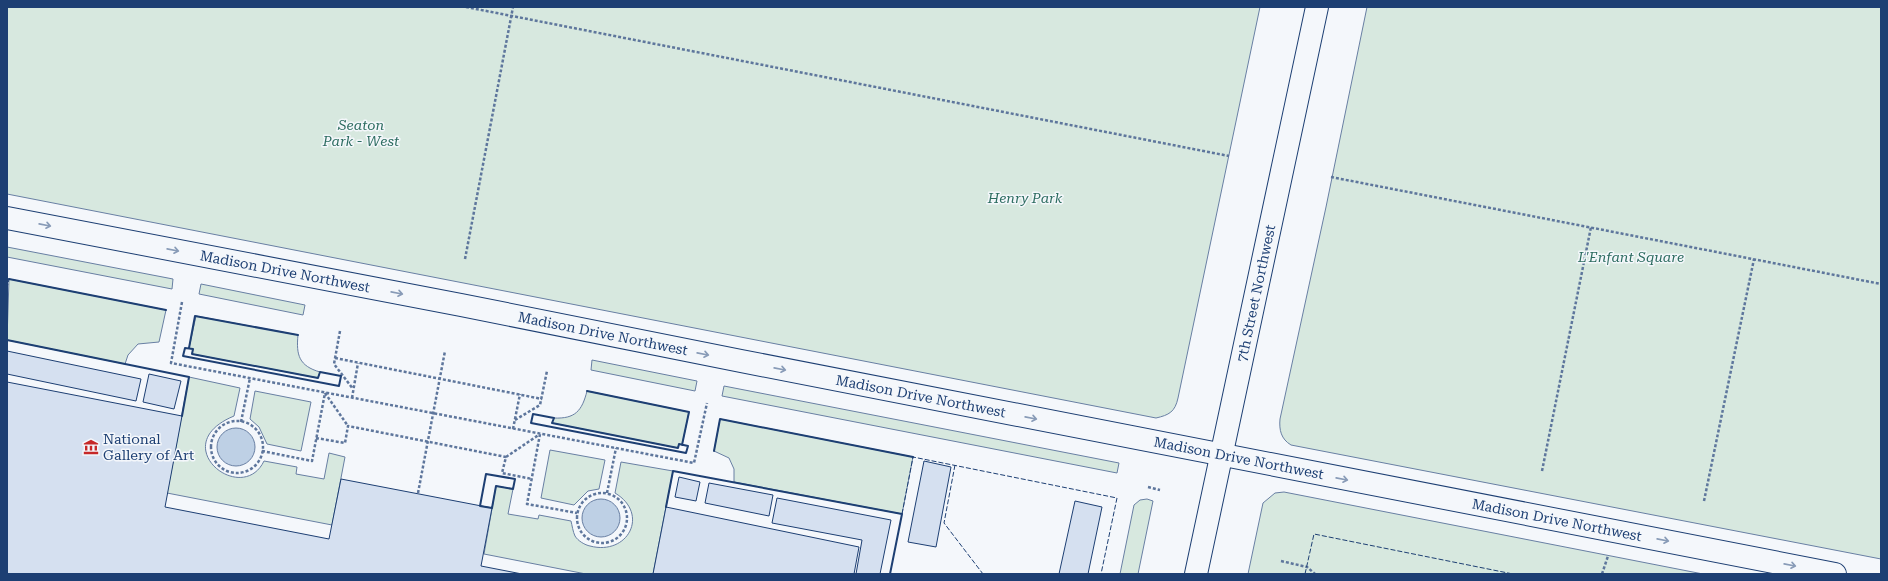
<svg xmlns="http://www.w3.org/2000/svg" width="1888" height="581" viewBox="0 0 1888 581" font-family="'Roboto Serif',serif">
  <rect width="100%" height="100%" fill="#f4f7fb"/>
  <!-- green -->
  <path fill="#d7e8df" stroke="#687fa3" d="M7 7H1260L1178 398C1175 412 1169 415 1156 418L7 194Z
    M1367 7H1881V559L1291 445C1281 439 1279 430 1280 419L1326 207Z
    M7 247 173 279 172 289 7 257Z
    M9 279 166 310 159 342 138 344 128 355 125 364 7 340Z
    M201 284 305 305 303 315 199 294Z
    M196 316 298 335C296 355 299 366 320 372L318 378 192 354 193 349 189 348Z
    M592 360 697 381 695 391 591 370Z
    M189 377 240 388 234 416C164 445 242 507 264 461L297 467 296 474 324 479 329 453 345 457 332 525 167 493Z
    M724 386 1119 463 1117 473 722 396Z
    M255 391 311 402 301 451 267 444 259 427 250 419Z
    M587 391 689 412 682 445 679 444 678 448 552 423 554 418C575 419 582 411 587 391Z
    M720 419 913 457 902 514 734 482V469L729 458 714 451Z
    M550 450 605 460 599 489 588 491 574 505 541 498Z
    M621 462 673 471 653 574H586L484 554 496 486 513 489 508 514 538 519 539 515 571 521C572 525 573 532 575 536 578 541 585 545 590 546 628 556 650 514 615 493Z
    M1284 492 1703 574H1248L1263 503 1275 493Z
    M1147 499 1153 501 1138 574H1120L1134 505 1140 500Z"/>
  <!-- water -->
  <path fill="#bed0e5" stroke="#687fa3" d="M217 447a19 19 0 1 1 38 0a19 19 0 1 1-38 0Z
    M582 518a19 19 0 1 1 38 0a19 19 0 1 1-38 0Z"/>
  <!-- building -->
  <path fill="#d5e0f0" stroke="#1d3f73" d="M7 351 141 379 136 401 7 374Z
    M149 374 181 381 174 409 143 402Z
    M7 382 182 416 165 507 329 539 341 479 492 508 481 566 522 574H7Z
    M924 461 951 467 936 547 908 542Z
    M679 477 700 482 696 501 675 497Z
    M709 483 773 495 769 516 705 503Z
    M777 498 891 520 880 574H856L862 540 772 523Z
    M1075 501 1102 507 1088 574H1059Z
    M666 507 859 547 854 574H653Z"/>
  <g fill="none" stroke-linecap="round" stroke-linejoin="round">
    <!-- minor casing -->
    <g stroke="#1d3f73" stroke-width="24">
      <g id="minor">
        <path id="s1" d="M7 218 461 305 741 361 1835 574"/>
      </g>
    </g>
    <!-- major casing -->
    <g stroke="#1d3f73" stroke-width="24">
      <g id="major">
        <path id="s2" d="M1196 574 1317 7"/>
      </g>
    </g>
    <!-- path -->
    <path stroke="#5e769c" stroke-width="2.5" stroke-dasharray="3 2" stroke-linecap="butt" d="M466 7 1229 156
      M1331 177 1881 284
      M465 259 513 7
      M182 302 171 363 694 463 707 403
      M340 331 334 364 353 389
      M335 358 542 399
      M325 393 348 426
      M352 398 358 363
      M515 420 540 405 547 371
      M211 447a26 26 0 1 1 52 0a26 26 0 1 1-52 0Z
      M241 422 250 378
      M513 429 520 394
      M540 434 527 504 577 513
      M316 438 345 443 348 426 506 457 502 473 532 479
      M262 451 312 461 325 393
      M506 457 540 434
      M1542 471 1591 227
      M1148 487 1160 490
      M418 493 445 351
      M607 493 616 448
      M577 518a25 25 0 1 1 50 0a25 25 0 1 1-50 0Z
      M1704 501 1754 259
      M1281 561 1307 567 1315 574
      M1602 574 1608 556"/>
    <!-- minor -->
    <use href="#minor" stroke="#f4f7fb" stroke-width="22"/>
    <!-- major -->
    <use href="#major" stroke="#f4f7fb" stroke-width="22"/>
    <!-- fence -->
    <path stroke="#1d3f73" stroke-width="1" stroke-dasharray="5 2" stroke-linecap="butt" d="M7 279H9L7 288
      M955 465 944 523 983 574
      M902 514 913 457 1117 498 1101 574
      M1305 574 1314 534 1513 574"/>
    <!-- wall -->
    <path stroke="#1d3f73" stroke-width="2" d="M9 279 166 310
      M7 340 189 377 182 416
      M185 348 193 349 192 354 318 378 320 372 341 376 339 386 183 356Z
      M189 348 195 316 298 335
      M587 391 689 412 682 445
      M533 414 554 418 552 423 678 448 679 444 688 446 686 453 531 423Z
      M714 451 720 419 913 457
      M486 474 515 479 513 489 496 486 492 508 480 506Z
      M666 507 673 471 902 514 890 574"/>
  </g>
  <!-- one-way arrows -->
  <defs><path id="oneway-shaft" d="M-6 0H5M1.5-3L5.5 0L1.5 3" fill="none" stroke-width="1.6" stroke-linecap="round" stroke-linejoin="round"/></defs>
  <g stroke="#889bb7">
    <use href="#oneway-shaft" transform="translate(45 225) rotate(11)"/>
    <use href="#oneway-shaft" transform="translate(173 250) rotate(11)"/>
    <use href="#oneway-shaft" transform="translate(397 293) rotate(11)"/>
    <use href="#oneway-shaft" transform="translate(703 354) rotate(11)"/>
    <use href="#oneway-shaft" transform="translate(780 369) rotate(11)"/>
    <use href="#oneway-shaft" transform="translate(1031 418) rotate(11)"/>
    <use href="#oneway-shaft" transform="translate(1342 479) rotate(11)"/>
    <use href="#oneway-shaft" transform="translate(1663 540) rotate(11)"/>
    <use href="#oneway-shaft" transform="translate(1790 565) rotate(11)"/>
  </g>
  <!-- icons -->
  <defs>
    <g id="museum-bare" transform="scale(1.2)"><path d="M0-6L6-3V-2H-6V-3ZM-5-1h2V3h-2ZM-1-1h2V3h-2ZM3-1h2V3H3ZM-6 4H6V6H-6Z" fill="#c62828" stroke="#f4f7fb" stroke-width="2.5" paint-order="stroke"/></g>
  </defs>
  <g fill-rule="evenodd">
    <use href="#museum-bare" x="91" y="447"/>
  </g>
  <g text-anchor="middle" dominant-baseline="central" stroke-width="3" stroke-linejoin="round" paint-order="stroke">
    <!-- park labels -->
    <g font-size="14" font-style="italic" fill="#2c6c60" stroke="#f4f7fb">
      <text x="361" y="125">Seaton<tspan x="361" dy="16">Park - West</tspan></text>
      <text x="1025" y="198">Henry Park</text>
      <text x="1631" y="257">L'Enfant Square</text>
    </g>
    <!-- street labels -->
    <g font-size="14" fill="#1d3f73" stroke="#f4f7fb">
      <text stroke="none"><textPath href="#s1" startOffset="283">Madison Drive Northwest</textPath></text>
      <text stroke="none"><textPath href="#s2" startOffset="287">7th Street Northwest</textPath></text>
      <text stroke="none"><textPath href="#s1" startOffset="607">Madison Drive Northwest</textPath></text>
      <text stroke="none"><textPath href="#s1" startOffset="931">Madison Drive Northwest</textPath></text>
      <text stroke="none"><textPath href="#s1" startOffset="1255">Madison Drive Northwest</textPath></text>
      <text stroke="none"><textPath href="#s1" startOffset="1579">Madison Drive Northwest</textPath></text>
    </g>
    <!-- poi labels -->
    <g font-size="14" fill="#1d3f73" stroke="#f4f7fb" text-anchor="start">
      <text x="103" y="439">National<tspan x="103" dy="16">Gallery of Art</tspan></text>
    </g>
  </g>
  <!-- border -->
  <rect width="1888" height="581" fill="none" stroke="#1d3f73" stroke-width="16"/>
</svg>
